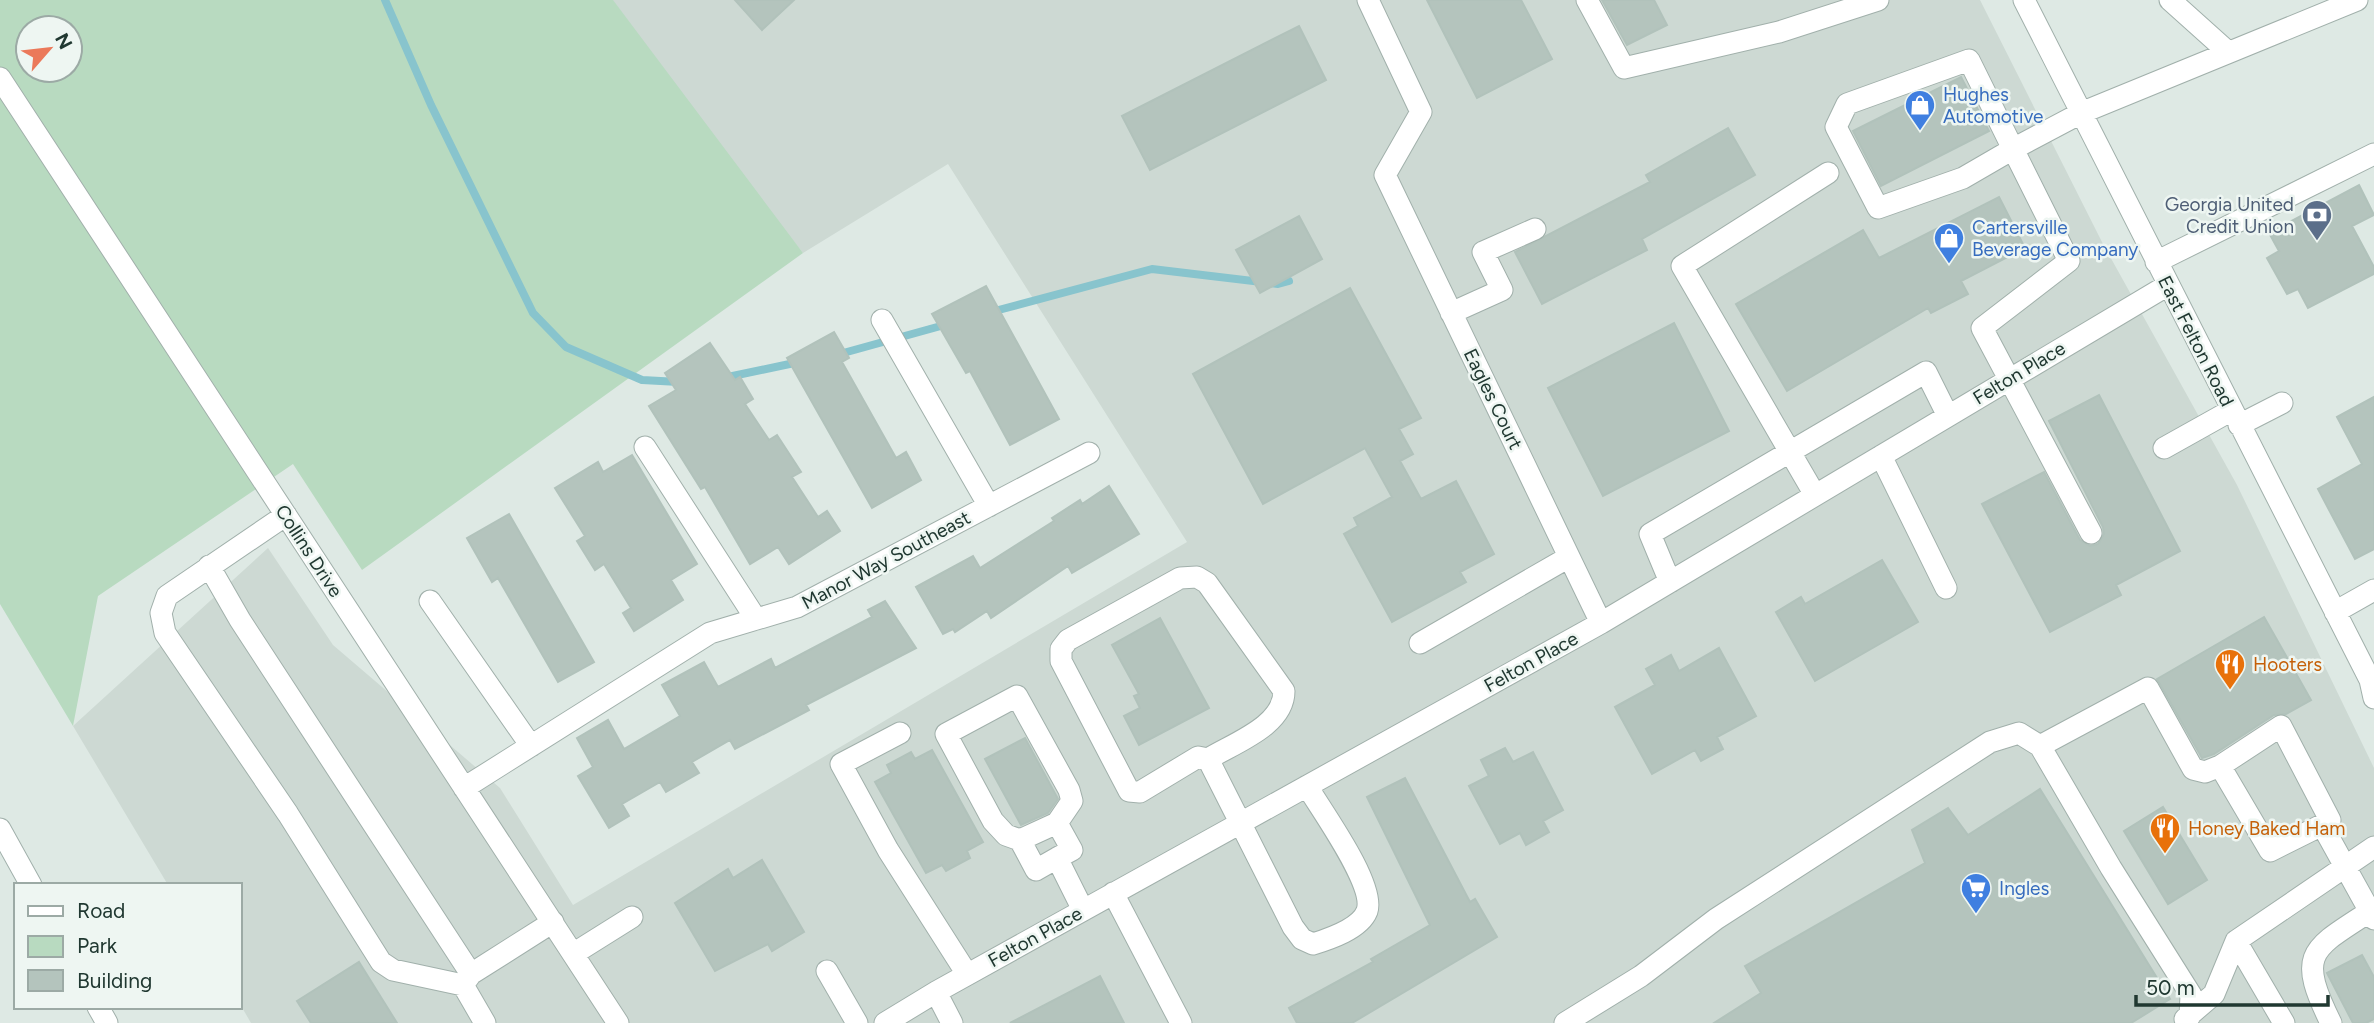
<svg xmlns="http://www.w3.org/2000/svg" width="2374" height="1023" viewBox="0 0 2374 1023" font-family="Figtree,sans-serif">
  <rect width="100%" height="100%" fill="#dee9e4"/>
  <!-- built -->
  <path fill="#cdd9d3" d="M597 0H1980L2103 244 2237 485 2374 768V1023H251L240 1004V885H168L73 726 268 548 333 645 500 788 573 905 1187 542 948 164 803 253Z"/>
  <!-- green -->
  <path fill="#b8dac0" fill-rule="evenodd" d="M0 0H613L803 253 362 570 293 464 98 596 73 726 0 604ZM28 28H70V70H28Z"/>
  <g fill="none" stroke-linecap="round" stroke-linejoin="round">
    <!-- stream -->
    <path stroke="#88c4cd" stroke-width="8" d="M385 0 431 105 533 313 566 347 642 380 679 382
      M991 312 1152 269 1278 284 1289 281
      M836 355 948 324
      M723 378 799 362"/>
  </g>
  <!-- building -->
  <path fill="#b4c4bd" stroke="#b1c2bb" stroke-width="2" d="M735 0H794L762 30Z
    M1427 0H1521L1552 59 1477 98Z
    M1602 0H1654L1667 25 1627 45Z
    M1299 26 1326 80 1150 170 1122 116Z
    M1961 77 1989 131 1881 186 1853 131Z
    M1728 128 1755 175 1642 239 1647 250 1542 304 1515 252 1650 182 1646 175Z
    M2359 185 2374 215 2352 226 2374 267V274L2308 308 2298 289 2287 294 2267 258 2279 251 2269 233Z
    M1999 197 2025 248 1961 281 1968 294 1931 313 1928 308 1787 391 1736 304 1863 230 1879 258Z
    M1299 216 1322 259 1260 293 1236 250Z
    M986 286 1059 419 1010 445 970 371 966 373 932 314Z
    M1350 288 1421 418 1399 429 1413 454 1400 461 1421 499 1456 481 1494 554 1460 572 1466 582 1392 622 1344 534 1358 526 1354 518 1392 497 1365 448 1263 504 1193 374Z
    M1674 323 1729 431 1603 496 1548 388Z
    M834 332 849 358 842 362 896 458 906 452 921 480 872 508 787 358Z
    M710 343 735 380 740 377 753 399 745 404 769 440 777 435 801 472 792 477 818 517 827 511 840 531 789 564 778 547 750 564 705 487 701 489 649 406 676 390 665 373Z
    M2099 395 2180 551 2116 585 2121 595 2050 632 1982 504 2044 472 2080 540 2090 546 2098 544 2104 534 2103 527 2049 421Z
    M2374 397V549L2355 559 2318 489 2362 464 2337 417Z
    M632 455 697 564 671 580 683 600 634 631 623 613 631 608 604 564 595 570 577 541 585 536 555 488 598 462 603 472Z
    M1109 486 1139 534 1072 573 1068 566 991 618 987 611 955 632 953 629 943 634 916 587 973 556 980 568 1054 521 1052 518 1080 500 1082 504Z
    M509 514 594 662 558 682 498 578 492 582 467 538Z
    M1882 560 1918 622 1815 681 1776 612 1801 597 1805 604Z
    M885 601 916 648 806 705 809 710 735 749 730 740 692 762 699 773 666 792 660 782 622 804 629 816 609 828 578 776 593 767 577 738 608 720 624 749 680 716 662 685 704 662 718 687 771 659 775 668 872 617 868 610Z
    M2264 617 2311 700 2286 714 2274 715 2214 754 2202 758 2157 679Z
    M1160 618 1209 708 1139 745 1124 716 1140 708 1134 696 1139 694 1112 645Z
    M1719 648 1756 716 1717 737 1723 749 1701 761 1695 750 1652 774 1615 707 1655 685 1646 669 1671 655 1679 671Z
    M1025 738 1058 799 1048 813 1021 825 985 759Z
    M1505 748 1513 762 1533 752 1563 810 1543 821 1549 832 1526 845 1520 833 1500 844 1469 786 1489 776 1481 760Z
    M932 750 983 842 967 851 970 858 946 871 942 865 926 873 875 782 891 773 887 765 911 752 915 759Z
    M1405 778 1470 902 1475 899 1497 937 1352 1023H1297L1289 1008 1373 962 1371 959 1430 925 1367 797Z
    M2040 789 2170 999 2131 1023H1714L1761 993 1745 966 1925 863 1912 830 1948 808 1968 835Z
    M2163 807 2207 880 2168 904 2124 831Z
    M762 860 804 932 772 951 768 944 715 971 675 903 728 869 733 878Z
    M2362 955 2374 977V1019L2366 1023H2353L2327 973Z
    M359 962 397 1023H311L297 1001Z
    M1100 976 1124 1023H1010Z"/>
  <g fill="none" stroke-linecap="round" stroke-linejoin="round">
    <!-- minor casing -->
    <g stroke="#a1b0ab" stroke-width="23">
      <path id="minor" d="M1368 0 1421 112 1385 175 1601 623
        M1587 0 1624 68 1779 32 1878 0
        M2024 0 2370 680 2374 698
        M2170 0 2228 52
        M1969 60 2013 149 1963 178 1878 208 1836 127 1847 104Z
        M0 78 618 1023
        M2156 262 2374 154
        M1451 313 1502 290 1483 252 1535 229
        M882 320 989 506
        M2239 425 2282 403
        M645 447 756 619
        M2164 448 2232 410
        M1881 456 1946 588
        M1815 495 1682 266 1828 173
        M286 515 167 596 161 613 165 633 288 814 381 962 393 970 463 985
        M2091 533 1982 328 2069 261 2013 149 2081 113 2357 0
        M209 566 240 620 471 974
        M1670 582 1650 534 1926 372 1948 416
        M430 601 531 746
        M2335 612 2374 590
        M1420 643 1569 557
        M900 733 841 764 888 850 967 974
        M2040 746 2148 688 2193 769 2205 772 2220 766
        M1208 759C1234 743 1284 726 1284 691L1207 583 1197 577 1180 578 1068 640 1061 649V661L1129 791 1140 792 1198 757 1208 759 1293 927 1302 939 1313 944C1329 939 1360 929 1367 911 1376 885 1321 810 1307 786
        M464 788 710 633 797 607 1089 453
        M1057 823 1072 850 1057 858
        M2322 825 2270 851 2220 766 2281 726 2330 820 2322 825 2374 919
        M0 829 31 885
        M1020 840 1057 823 1072 801 1069 790 1017 696 946 734 993 821 1006 835 1020 840 1036 870 1057 858 1083 910
        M1113 893 1181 1023
        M573 954 632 917
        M827 971 857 1023
        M936 992 952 1023
        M98 1007 107 1023
        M2185 1019 2214 994 2236 941
        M485 1023 463 985 471 974 553 922
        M885 1023 936 992 1601 623 2168 285
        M1565 1023 1641 976 1716 919 1990 742 2019 733 2040 746 2111 868 2191 995 2190 1016
        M2284 1023 2236 941 2374 847
        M2331 1023C2297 954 2310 950 2369 912"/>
    </g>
    <!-- minor -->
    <use href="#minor" stroke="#fff" stroke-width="21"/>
  </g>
  <!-- icons -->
  <defs>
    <g id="shop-pin" transform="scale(1.575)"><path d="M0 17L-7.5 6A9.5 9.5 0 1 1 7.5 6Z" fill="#3f7fe0" stroke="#eef6f2"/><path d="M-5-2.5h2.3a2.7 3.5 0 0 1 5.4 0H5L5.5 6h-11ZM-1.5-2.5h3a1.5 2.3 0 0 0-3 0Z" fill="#fff"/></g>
    <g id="bank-pin" transform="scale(1.575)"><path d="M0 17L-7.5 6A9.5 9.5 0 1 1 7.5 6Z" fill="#5c6f8a" stroke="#eef6f2"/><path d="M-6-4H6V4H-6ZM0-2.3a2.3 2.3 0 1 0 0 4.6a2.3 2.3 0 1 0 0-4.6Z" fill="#fff"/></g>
    <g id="restaurant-pin" transform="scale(1.575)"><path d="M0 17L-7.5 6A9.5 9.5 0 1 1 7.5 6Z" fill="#e8710a" stroke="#eef6f2"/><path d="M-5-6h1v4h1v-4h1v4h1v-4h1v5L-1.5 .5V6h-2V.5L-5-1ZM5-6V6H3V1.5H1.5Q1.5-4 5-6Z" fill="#fff"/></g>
    <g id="supermarket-pin" transform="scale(1.575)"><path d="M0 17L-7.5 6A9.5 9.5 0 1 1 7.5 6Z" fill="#3f7fe0" stroke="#eef6f2"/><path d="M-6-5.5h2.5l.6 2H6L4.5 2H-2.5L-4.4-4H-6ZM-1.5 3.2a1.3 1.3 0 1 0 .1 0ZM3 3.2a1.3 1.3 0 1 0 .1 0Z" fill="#fff"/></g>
  </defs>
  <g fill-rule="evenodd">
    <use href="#shop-pin" x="1920" y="105"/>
    <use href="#bank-pin" x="2317" y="215"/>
    <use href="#shop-pin" x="1949" y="238"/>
    <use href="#restaurant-pin" x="2230" y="664"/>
    <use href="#restaurant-pin" x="2165" y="828"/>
    <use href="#supermarket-pin" x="1976" y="888"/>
  </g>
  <g text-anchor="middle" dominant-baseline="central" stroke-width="5" stroke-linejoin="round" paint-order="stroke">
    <!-- shop labels -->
    <g font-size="19" fill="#366cbe" stroke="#eef6f2" text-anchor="start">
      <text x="1943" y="94">Hughes<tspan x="1943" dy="22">Automotive</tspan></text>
      <text x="1972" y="227">Cartersville<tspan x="1972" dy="22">Beverage Company</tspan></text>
      <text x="1999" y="888">Ingles</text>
    </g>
    <!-- service labels -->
    <g font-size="19" fill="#4e5e75" stroke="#eef6f2" text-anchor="end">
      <text x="2294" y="204">Georgia United<tspan x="2294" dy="22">Credit Union</tspan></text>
    </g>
    <!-- street labels -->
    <g font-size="19" fill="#203831" stroke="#eef6f2">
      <text transform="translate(2196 341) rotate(63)">East Felton Road</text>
      <text transform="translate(2019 373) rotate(-31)">Felton Place</text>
      <text transform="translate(1493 399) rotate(64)">Eagles Court</text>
      <text transform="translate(309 551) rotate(57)">Collins Drive</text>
      <text transform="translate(886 560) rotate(-28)">Manor Way Southeast</text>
      <text transform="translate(1531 662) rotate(-29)">Felton Place</text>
      <text transform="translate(1035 937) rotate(-29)">Felton Place</text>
    </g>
    <!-- food labels -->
    <g font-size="19" fill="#c56008" stroke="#eef6f2" text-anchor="start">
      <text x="2253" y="664">Hooters</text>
      <text x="2188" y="828">Honey Baked Ham</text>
    </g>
  </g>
  <!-- legend -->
  <rect x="14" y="883" width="228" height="126" fill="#eef6f2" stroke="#9caaa5" stroke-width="2"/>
  <rect x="28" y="906" width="35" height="10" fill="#ffffff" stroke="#9caaa5" stroke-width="2"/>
  <text x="77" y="918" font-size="21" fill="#203831">Road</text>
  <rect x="28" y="936" width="35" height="21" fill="#b8dac0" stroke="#9caaa5" stroke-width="2"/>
  <text x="77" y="953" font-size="21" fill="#203831">Park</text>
  <rect x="28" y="970" width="35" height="21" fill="#b4c4bd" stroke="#9caaa5" stroke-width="2"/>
  <text x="77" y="988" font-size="21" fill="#203831">Building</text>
  <!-- north arrow -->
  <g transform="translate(49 49) rotate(62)"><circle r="33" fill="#eef6f2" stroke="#9caaa5" stroke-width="2"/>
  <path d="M0-5L12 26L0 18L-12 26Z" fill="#eb795a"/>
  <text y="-10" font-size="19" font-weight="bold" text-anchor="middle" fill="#203831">N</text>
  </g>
  <!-- scale -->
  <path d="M2136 995v10h192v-10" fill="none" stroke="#203831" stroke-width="3.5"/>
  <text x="2146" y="995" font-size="21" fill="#203831" stroke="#eef6f2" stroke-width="5" paint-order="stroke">50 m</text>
</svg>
